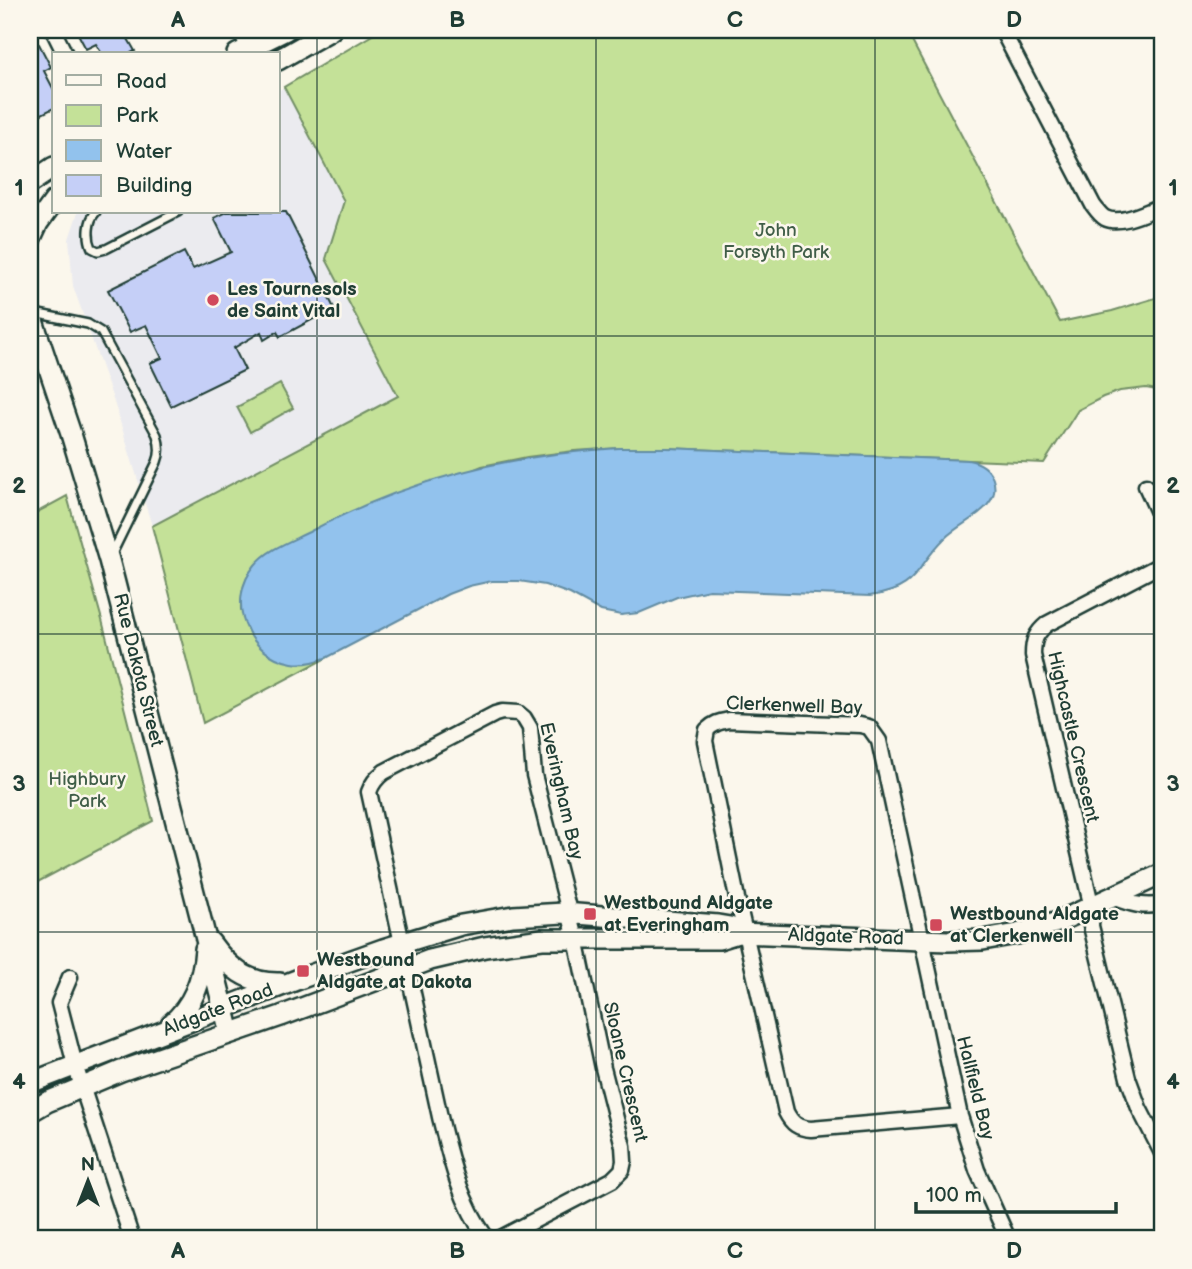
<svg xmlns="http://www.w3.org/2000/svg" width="1192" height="1269" viewBox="0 0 1192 1269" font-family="'Balsamiq Sans',sans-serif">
  <rect width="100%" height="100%" fill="#fbf7ec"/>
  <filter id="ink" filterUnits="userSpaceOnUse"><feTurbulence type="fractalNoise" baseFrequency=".0143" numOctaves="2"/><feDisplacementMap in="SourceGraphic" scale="14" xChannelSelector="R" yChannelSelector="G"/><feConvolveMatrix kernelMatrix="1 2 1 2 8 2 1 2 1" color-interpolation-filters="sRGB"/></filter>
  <g filter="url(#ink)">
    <!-- built -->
    <path fill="#ebebef" d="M284 87 345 201 326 259 398 396 152 526 114 402 73 286 69 239 78 212H278V91Z"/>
    <!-- green -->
    <path fill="#c4e198" stroke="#728f66" stroke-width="2" d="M381 30H906L1060 322 1112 311 1162 296V391L1146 388 1120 391 1103 397 1078 410 1044 463 667 448H619L574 451 527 457 482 466 267 554C249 569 240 586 241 610L319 661 328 657 203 723 152 526 398 396 326 259 344 201 284 87Z
      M280 384 293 408 250 432 237 407Z
      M67 496 102 620 153 821 30 886V516Z"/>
    <!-- water -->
    <path fill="#92c2ed" stroke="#648da3" stroke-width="2" d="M619 448H667L968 460C979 462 989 467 993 479 1003 508 962 521 945 538 914 568 920 589 870 596L709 590 677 597 639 613 621 615 601 611 570 594 545 585 519 581H492L469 586 448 594 328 657C316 662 305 665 292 663 246 655 225 601 255 565 268 549 291 541 309 532 408 479 507 455 619 448Z"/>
    <!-- building -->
    <path fill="#c5cff7" stroke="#1f3d34" stroke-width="2" d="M76 30H123L135 51 129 54H102L96 44 86 49Z
      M39 44 51 67 44 71 54 90V108L36 117 30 106V49Z
      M227 212H286L334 308 280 337 277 332 264 340 261 332 234 348 245 370 171 406 150 363 162 358 146 325 130 332 108 290 184 252 193 269 231 252 214 218Z"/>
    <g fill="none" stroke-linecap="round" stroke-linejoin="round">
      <!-- lane casing -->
      <g stroke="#1f3d34" stroke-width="12">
        <path id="lane" d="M96 212C88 220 87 237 92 248L98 251 106 249 178 212
          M34 313 88 324 101 332 157 435C160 445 161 453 157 462L111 556"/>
      </g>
      <!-- street casing -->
      <g stroke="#1f3d34" stroke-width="19">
        <path id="street" d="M53 30 65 54
          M240 30 252 54
          M1002 30 1093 205C1096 209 1100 215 1105 218 1120 226 1148 211 1162 206
          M1146 486 1162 521
          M1162 564 1047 624C1036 633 1033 640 1033 655L1092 908 1091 926 1128 1078 1139 1108 1162 1153
          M1115 898C1130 904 1145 908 1162 904
          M70 977 59 1003 75 1065 132 1239
          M960 1116 811 1129C798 1128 792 1124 786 1112L737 898 705 741 707 730C714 723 719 722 729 720L860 725 869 727 879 741 960 1116 977 1170 1008 1239
          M487 1239C460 1201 451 1162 440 1117L369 792C372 783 376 778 384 772L495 714 502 712 518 713 524 718 530 728 534 775 576 939 603 1068 623 1146 624 1161 622 1170 612 1180 499 1239"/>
      </g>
      <!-- secondary casing -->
      <g stroke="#1f3d34" stroke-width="24">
        <path id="secondary" d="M237 54 286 30
          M278 60 331 30
          M30 183 54 167
          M30 240 38 223 54 201
          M30 312 71 434 109 560 230 1033
          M210 942C228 967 247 984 280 983
          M171 1024C194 1005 203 979 205 949
          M30 1083 299 979 383 949 461 925 513 916 564 913 718 925 730 927 738 933
          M30 1112 47 1102 121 1071 281 1016 430 960 485 947 542 939H719L738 933 948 941 983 940 1017 934 1058 922 1162 874"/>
      </g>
      <!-- lane -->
      <use href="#lane" stroke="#fbf7ec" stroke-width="7"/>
      <!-- street -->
      <use href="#street" stroke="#fbf7ec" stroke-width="14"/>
      <!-- secondary -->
      <use href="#secondary" stroke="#fbf7ec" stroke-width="19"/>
    </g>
  </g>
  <!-- grid -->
  <path fill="none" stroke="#1f3d34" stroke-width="2" stroke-opacity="0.55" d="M317 30V1239M596 30V1239M875 30V1239M30 336H1162M30 634H1162M30 932H1162"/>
  <!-- markers -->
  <g fill="#d1495b" stroke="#fbf7ec" stroke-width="2.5">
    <circle cx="213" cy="300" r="7"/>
    <rect x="583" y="907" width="14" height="14" rx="3.5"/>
    <rect x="929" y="918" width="14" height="14" rx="3.5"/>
    <rect x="296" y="964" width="14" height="14" rx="3.5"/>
  </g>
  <g text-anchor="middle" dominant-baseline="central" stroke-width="5" stroke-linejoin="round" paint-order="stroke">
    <!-- park labels -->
    <g font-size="19" fill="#405e48" stroke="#fbf7ec">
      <text x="776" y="230">John<tspan x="776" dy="22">Forsyth Park</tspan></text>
      <text x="87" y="779">Highbury<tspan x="87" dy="22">Park</tspan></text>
    </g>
    <!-- poi labels -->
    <g font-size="19" font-weight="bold" fill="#1f3d34" stroke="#fbf7ec" text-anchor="start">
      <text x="227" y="289">Les Tournesols<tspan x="227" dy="22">de Saint Vital</tspan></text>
      <text x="604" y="903">Westbound Aldgate<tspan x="604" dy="22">at Everingham</tspan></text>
      <text x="950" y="914">Westbound Aldgate<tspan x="950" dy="22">at Clerkenwell</tspan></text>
      <text x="317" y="960">Westbound<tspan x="317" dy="22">Aldgate at Dakota</tspan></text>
    </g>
    <!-- street labels -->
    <g font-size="19" fill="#1f3d34" stroke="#fbf7ec">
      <text transform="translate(138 670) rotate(76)">Rue Dakota Street</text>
      <text transform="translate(794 706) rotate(2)">Clerkenwell Bay</text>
      <text transform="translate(1073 737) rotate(77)">Highcastle Crescent</text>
      <text transform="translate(561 791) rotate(77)">Everingham Bay</text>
      <text transform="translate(846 937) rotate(2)">Aldgate Road</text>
      <text transform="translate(218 1010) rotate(-21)">Aldgate Road</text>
      <text transform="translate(625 1072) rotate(77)">Sloane Crescent</text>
      <text transform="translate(975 1088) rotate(76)">Hallfield Bay</text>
    </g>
  </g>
  <!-- margin -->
  <rect width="1192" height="1269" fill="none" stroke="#fbf7ec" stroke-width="77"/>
  <!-- legend -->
  <rect x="52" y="52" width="228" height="161" fill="#fbf7ec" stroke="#a3ada2" stroke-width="2"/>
  <rect x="66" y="75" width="35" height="10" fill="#fbf7ec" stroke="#a3ada2" stroke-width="2"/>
  <text x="116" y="88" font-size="21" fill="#1f3d34">Road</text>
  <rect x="66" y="105" width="35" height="21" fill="#c4e198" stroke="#a3ada2" stroke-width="2"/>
  <text x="116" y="122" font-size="21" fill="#1f3d34">Park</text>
  <rect x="66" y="140" width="35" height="21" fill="#92c2ed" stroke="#a3ada2" stroke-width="2"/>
  <text x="116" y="158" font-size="21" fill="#1f3d34">Water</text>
  <rect x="66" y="175" width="35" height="21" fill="#c5cff7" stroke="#a3ada2" stroke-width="2"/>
  <text x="116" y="192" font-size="21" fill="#1f3d34">Building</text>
  <!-- north arrow -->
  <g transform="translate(88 1181)" stroke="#fbf7ec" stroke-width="5" paint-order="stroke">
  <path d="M0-5L12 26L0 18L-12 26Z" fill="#1f3d34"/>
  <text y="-10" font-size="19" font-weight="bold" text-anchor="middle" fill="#1f3d34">N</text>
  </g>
  <!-- scale -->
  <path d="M916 1202v10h200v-10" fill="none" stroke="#1f3d34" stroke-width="3.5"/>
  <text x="926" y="1202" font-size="21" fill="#1f3d34" stroke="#fbf7ec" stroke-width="5" paint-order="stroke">100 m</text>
  <rect x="38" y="38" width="1116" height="1192" fill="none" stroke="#1f3d34" stroke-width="2.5"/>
  <g font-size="23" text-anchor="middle" font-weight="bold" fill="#1f3d34">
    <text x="178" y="27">A</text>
    <text x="457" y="27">B</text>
    <text x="735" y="27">C</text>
    <text x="1014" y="27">D</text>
    <text x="19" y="195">1</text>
    <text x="1173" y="195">1</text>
    <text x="19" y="493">2</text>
    <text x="1173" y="493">2</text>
    <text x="19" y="791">3</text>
    <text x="1173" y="791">3</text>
    <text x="19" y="1089">4</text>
    <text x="1173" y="1089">4</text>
    <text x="178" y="1258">A</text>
    <text x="457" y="1258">B</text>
    <text x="735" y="1258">C</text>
    <text x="1014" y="1258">D</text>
  </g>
</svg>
